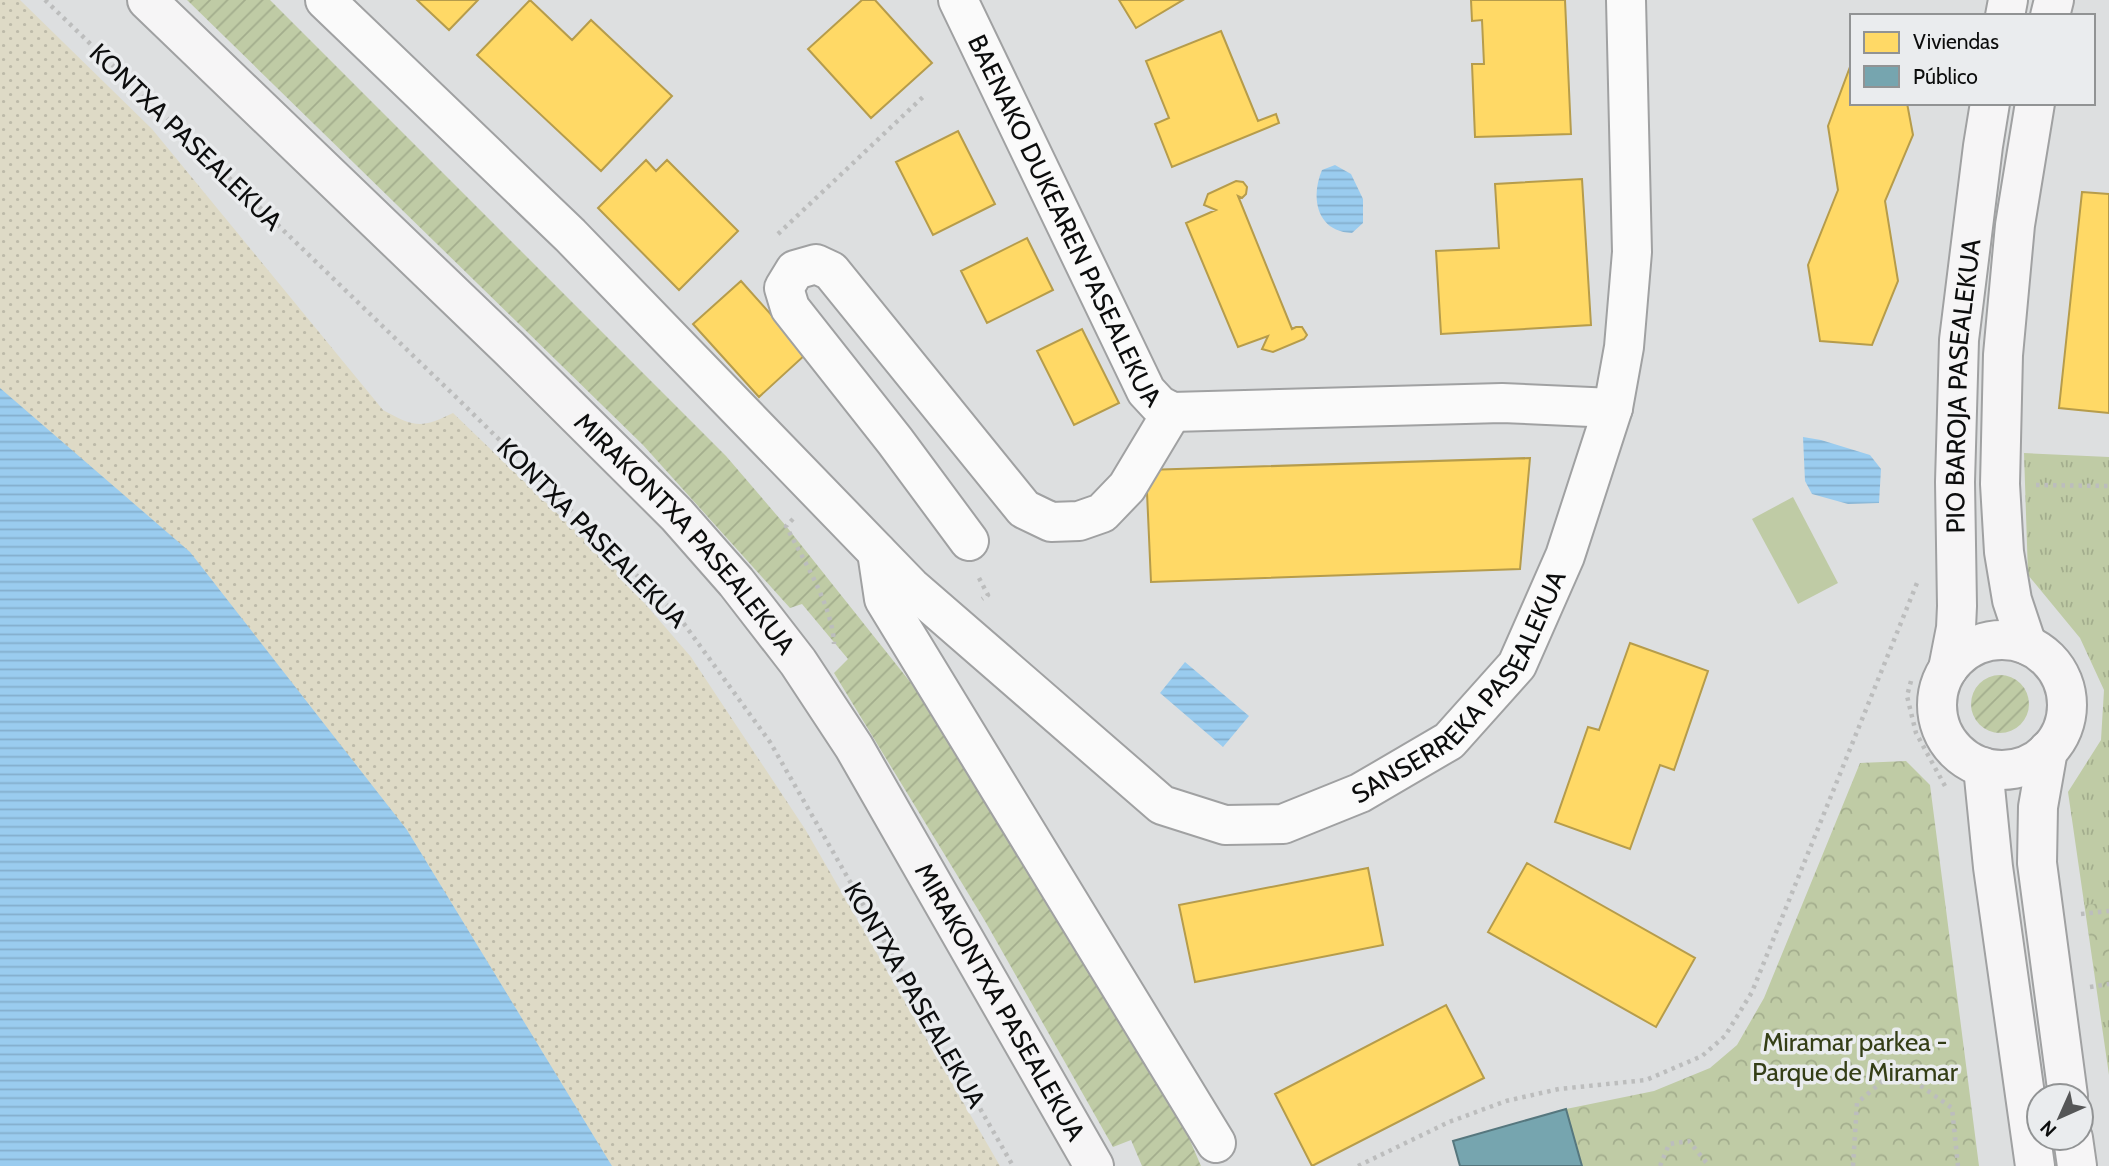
<svg xmlns="http://www.w3.org/2000/svg" width="2109" height="1166" viewBox="0 0 2109 1166" font-family="Cabin,sans-serif">
  <defs>
    <pattern id="grass-tufts" width="24" height="20" patternUnits="userSpaceOnUse" patternTransform="scale(1.75)"><rect width="24" height="20" fill="#bfcba5"/><path d="M3 7l-1-3M5 7V3M7 7l1-3M15 17l-1-3M17 17v-4M19 17l1-3" fill="none" stroke="#a3ad8d"/></pattern>
    <pattern id="forest-crowns" width="20" height="18" patternUnits="userSpaceOnUse" patternTransform="scale(1.75)"><rect width="20" height="18" fill="#bfcba5"/><path d="M2 6a3 3 0 1 1 6 0M12 15a3 3 0 1 1 6 0" fill="none" stroke="#a3ad8d"/></pattern>
    <pattern id="sand-dots" width="8" height="8" patternUnits="userSpaceOnUse" patternTransform="scale(1.75)"><rect width="8" height="8" fill="#dedac6"/><path d="M2 2h.1M6 6h.1" fill="none" stroke="#bdbaa9" stroke-width="1.8" stroke-linecap="round"/></pattern>
    <pattern id="garden-furrows" width="10" height="10" patternUnits="userSpaceOnUse" patternTransform="scale(1.75)"><rect width="10" height="10" fill="#bfcba5"/><path d="M-1 1l2-2M0 10L10 0M9 11l2-2" fill="none" stroke="#a3ad8d"/></pattern>
    <pattern id="water-rules" width="6" height="5" patternUnits="userSpaceOnUse" patternTransform="scale(1.75)"><rect width="6" height="5" fill="#9accef"/><path d="M0 2.5h6" fill="none" stroke="#84aecc"/></pattern>
  </defs>
  <rect width="100%" height="100%" fill="#dddfe0"/>
  <!-- grass -->
  <path fill="url(#grass-tufts)" d="M2024 453 2109 457V1075L2068 792 2101 740 2104 690 2080 638 2028 575Z"/>
  <!-- forest -->
  <path fill="url(#forest-crowns)" d="M1906 761 1930 785 1979 1166H1460L1566 1109 1654 1091 1710 1068 1737 1045 1764 998 1860 763Z
    M2109 902V1000L2099 1001 2085 905Z"/>
  <!-- sand -->
  <path fill="url(#sand-dots)" d="M0 0H20L152 129 383 410C414 427 421 429 453 413L615 569 691 657 805 829 1000 1166H364L0 760Z"/>
  <!-- garden -->
  <path fill="url(#garden-furrows)" d="M187 0H270L726 456 786 526 915 688 1183 1124 1201 1166H1142L1131 1140 1113 1147 985 921 834 673 848 659 802 604 790 608 643 445Z
    M1971 704a29 29 0 1 1 58 0a29 29 0 1 1-58 0Z"/>
  <!-- pitch -->
  <path fill="#bfcba5" d="M1793 497 1838 583 1798 604 1752 519Z"/>
  <!-- water -->
  <path fill="url(#water-rules)" d="M1335 165 1351 174 1363 199V223L1352 233C1317 232 1310 198 1322 170Z
    M0 388 190 552 407 830 612 1166H0Z
    M1803 437 1821 440 1870 455 1881 469 1879 503 1848 504 1812 494 1805 481Z
    M1185 662 1249 716 1223 747 1160 693Z"/>
  <!-- homes -->
  <path fill="#ffd966" stroke="#b69c4b" stroke-width="2" d="M417 0H478L449 30Z
    M530 0 572 40 591 20 672 96 601 171 477 55Z
    M862 0H875L932 63 871 118 808 49Z
    M1119 0H1183L1136 28Z
    M1471 0H1565L1571 134 1475 137 1472 64H1484L1482 20 1472 21Z
    M1221 31 1258 121 1276 114 1279 123 1172 167 1155 124 1169 118 1146 61Z
    M1850 67 1852 68V103H1907L1913 135 1885 201 1898 281 1872 345 1820 341 1808 265 1838 190 1828 126Z
    M958 131 995 204 933 235 896 162Z
    M646 160 656 171 667 160 738 231 679 290 598 208Z
    M1582 179 1591 325 1441 334 1436 251 1499 248 1495 184Z
    M1236 181 1243 182 1247 187 1246 194 1242 198 1238 196 1292 329 1296 327H1302L1307 335 1304 339 1273 352 1262 349 1268 336 1238 347 1186 223 1216 210 1204 205 1208 194Z
    M2082 192 2109 194V413L2059 408Z
    M1027 238 1053 290 987 323 961 271Z
    M741 281 806 354 759 397 693 324Z
    M1082 329 1119 403 1074 425 1037 351Z
    M1530 458 1520 569 1151 582 1146 470Z
    M1630 643 1708 671 1674 770 1660 765 1630 849 1555 822 1588 727 1599 730Z
    M1527 863 1695 958 1656 1027 1488 932Z
    M1368 868 1383 945 1195 982 1179 905Z
    M1446 1005 1484 1078 1312 1166 1275 1094Z"/>
  <!-- public -->
  <path fill="#76a5af" stroke="#56777e" stroke-width="2" d="M1566 1109 1582 1166H1460L1453 1141Z"/>
  <g fill="none" stroke-linecap="round" stroke-linejoin="round">
    <!-- street casing -->
    <g stroke="#a0a1a2" stroke-width="42">
      <g id="street">
        <path id="s1" d="M325 0 570 235 911 587 1162 805 1225 825 1283 824 1360 793 1449 741 1517 665 1565 556 1613 408 1624 347 1632 252 1626 0"/>
        <path id="s2" d="M958 0 1146 391 1159 405 1172 412 1502 403 1613 408"/>
        <path d="M969 541 895 441 790 308 784 288 795 270 816 264 831 271 1024 509 1051 522 1079 521 1102 513 1127 487 1172 412"/>
        <path d="M877 552 884 599 1216 1143"/>
      </g>
    </g>
    <!-- secondary casing -->
    <g stroke="#a0a1a2" stroke-width="42">
      <g id="secondary">
        <path id="s3" d="M147 0 509 348 677 515 736 582 798 662 854 747 1094 1166"/>
        <path d="M2005 16 2008 0"/>
        <path d="M2050 16 2054 0"/>
        <circle cx="2002" cy="705" r="65"/>
        <path d="M2027 645 2012 600 2004 552 2000 484 2003 355 2015 225 2035 103"/>
        <path id="s4" d="M1948 669 1956 628 1957 606 1955 482 1959 340 1983 146 1990 103"/>
        <path d="M2048 750 2038 807 2037 863 2068 1096"/>
        <path d="M1983 767 1993 867 2035 1166"/>
        <path d="M2073 1138 2077 1166"/>
      </g>
    </g>
    <!-- path -->
    <path stroke="#bcbdbd" stroke-width="4.5" stroke-dasharray="3.5 5" stroke-linecap="butt" d="M45 0 459 400 679 617 770 742 1013 1166
      M778 234 925 95
      M2036 485 2109 486
      M793 519 786 526C803 559 833 607 834 644
      M979 578 988 595 982 599
      M1911 681 1907 696 1916 733 1945 786
      M2081 914 2109 911
      M889 974 900 969
      M2090 987 2109 984
      M1358 1166 1449 1122 1506 1101 1559 1089 1646 1080 1702 1056 1725 1036 1752 992 1917 583
      M1660 1166 1669 1144 1689 1141 1709 1166
      M1853 1166 1857 1103 1897 1069 1952 1108 1958 1166"/>
    <!-- street -->
    <use href="#street" stroke="#fafafa" stroke-width="38"/>
    <!-- secondary -->
    <use href="#secondary" stroke="#f6f5f6" stroke-width="38"/>
  </g>
  <g text-anchor="middle" dominant-baseline="central" stroke-width="7" stroke-linejoin="round" paint-order="stroke">
    <!-- street labels -->
    <g font-size="26" fill="#0c0d0d" stroke="#eaecee">
      <text transform="translate(186 137) rotate(44)">KONTXA PASEALEKUA</text>
      <text stroke="none"><textPath href="#s2" startOffset="245">BAENAKO DUKEAREN PASEALEKUA</textPath></text>
      <text stroke="none"><textPath href="#s4" startOffset="284">PIO BAROJA PASEALEKUA</textPath></text>
      <text transform="translate(592 533) rotate(45)">KONTXA PASEALEKUA</text>
      <text stroke="none"><textPath href="#s3" startOffset="758">MIRAKONTXA PASEALEKUA</textPath></text>
      <text stroke="none"><textPath href="#s1" startOffset="1519">SANSERREKA PASEALEKUA</textPath></text>
      <text transform="translate(915 995) rotate(60)">KONTXA PASEALEKUA</text>
      <text stroke="none"><textPath href="#s3" startOffset="1325">MIRAKONTXA PASEALEKUA</textPath></text>
    </g>
    <!-- park labels -->
    <g font-size="26" fill="#343e16" stroke="#eaecee">
      <text x="1855" y="1042">Miramar parkea -<tspan x="1855" dy="30">Parque de Miramar</tspan></text>
    </g>
  </g>
  <!-- legend -->
  <rect x="1850" y="14" width="245" height="91" fill="#eaecee" stroke="#919394" stroke-width="2"/>
  <rect x="1864" y="32" width="35" height="21" fill="#ffd966" stroke="#919394" stroke-width="2"/>
  <text x="1913" y="49" font-size="21" fill="#0c0d0d">Viviendas</text>
  <rect x="1864" y="66" width="35" height="21" fill="#76a5af" stroke="#919394" stroke-width="2"/>
  <text x="1913" y="84" font-size="21" fill="#0c0d0d">Público</text>
  <!-- north arrow -->
  <g transform="translate(2060 1117) rotate(225)"><circle r="33" fill="#eaecee" stroke="#919394" stroke-width="2"/>
  <path d="M0-5L12 26L0 18L-12 26Z" fill="#555657"/>
  <text y="-10" font-size="19" font-weight="bold" text-anchor="middle" fill="#0c0d0d">N</text>
  </g>
</svg>
